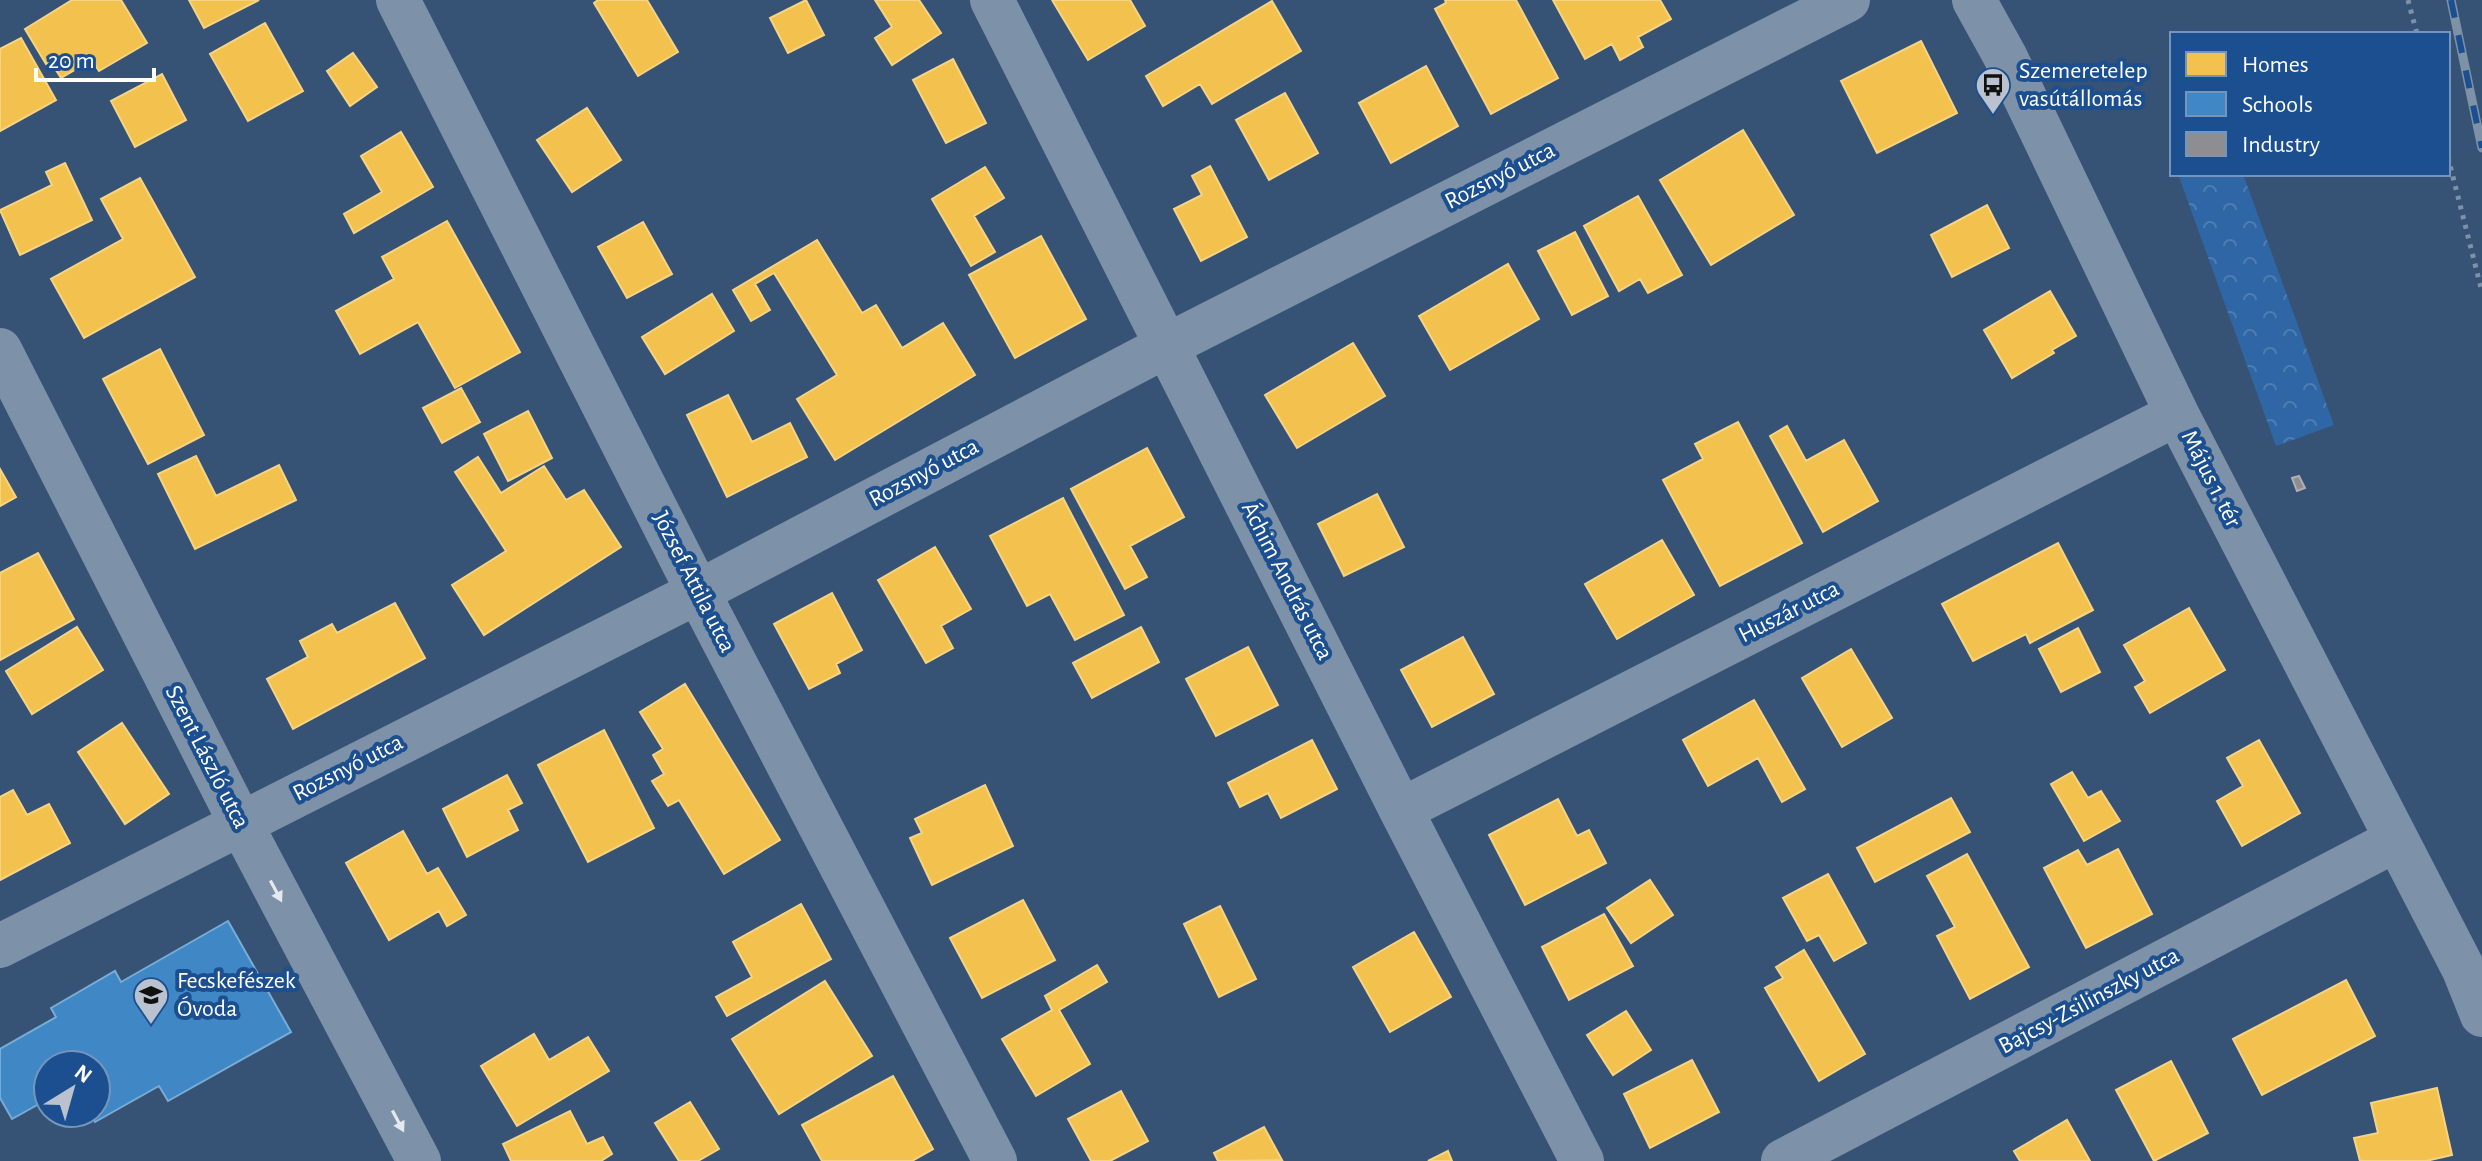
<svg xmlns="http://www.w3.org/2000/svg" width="2482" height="1161" viewBox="0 0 2482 1161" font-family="'Alegreya Sans',sans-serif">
  <defs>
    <pattern id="park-crowns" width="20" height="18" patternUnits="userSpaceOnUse" patternTransform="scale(2)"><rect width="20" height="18" fill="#2f66a5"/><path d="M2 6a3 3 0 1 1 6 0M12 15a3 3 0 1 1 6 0" fill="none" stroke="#4e7db2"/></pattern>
  </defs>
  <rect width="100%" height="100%" fill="#365274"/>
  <!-- park -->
  <path fill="url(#park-crowns)" d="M2178 174H2243L2334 425 2276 446Z"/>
  <!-- homes -->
  <path fill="#f2c14e" stroke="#f6d483" stroke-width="2" d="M72 0H121L147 43 99 71 92 60 61 78 50 61 46 64 25 29Z
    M189 0H259L204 28Z
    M598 0H647L678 52 638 76 594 3Z
    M806 0 824 35 788 53 770 18Z
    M875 0H919L941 33 892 65 875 38 892 27Z
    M1052 0H1130L1145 26 1088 60Z
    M1445 0H1516L1558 78 1491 114 1435 9 1446 3Z
    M1553 0H1660L1671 19 1638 37 1643 47 1620 60 1612 44 1585 59Z
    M1272 1 1301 51 1212 104 1200 84 1163 106 1146 76Z
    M265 23 303 91 248 121 210 54Z
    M21 38 56 100 0 131V49Z
    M1921 41 1957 113 1877 153 1841 81Z
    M353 53 377 87 350 106 327 71Z
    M953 59 986 123 946 143 913 80Z
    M1426 66 1458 126 1391 163 1359 103Z
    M162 74 186 120 135 147 111 101Z
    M1285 93 1318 153 1269 180 1236 120Z
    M587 108 621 160 572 192 537 140Z
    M1743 130 1794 215 1711 265 1660 180Z
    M401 132 433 187 354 233 344 214 382 192 361 156Z
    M65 163 92 220 20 255 0 210 52 185 46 172Z
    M1210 166 1247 237 1201 261 1174 209 1202 195 1192 176Z
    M985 167 1004 198 974 216 995 252 971 266 932 199Z
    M140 178 195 277 84 338 51 279 123 239 101 199Z
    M1638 196 1682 275 1648 293 1640 279 1619 291 1584 226Z
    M1987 205 2009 248 1952 277 1931 235Z
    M447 221 520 352 455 388 418 322 360 354 336 311 394 279 382 257Z
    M643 222 672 274 627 298 598 247Z
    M1575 232 1608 296 1572 315 1538 251Z
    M1041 236 1086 319 1015 358 969 275Z
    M817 240 862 313 876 305 902 348 943 323 975 375 835 460 797 399 837 375 774 273 755 284 770 310 751 321 733 290Z
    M1508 264 1539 319 1450 370 1419 316Z
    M2050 291 2076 336 2052 350 2054 353 2012 378 1984 330Z
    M712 294 734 331 665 374 642 337Z
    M1353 343 1385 396 1297 448 1265 395Z
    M160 349 204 435 148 464 103 379Z
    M461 388 480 422 442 443 423 408Z
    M728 395 752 442 790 423 807 457 727 497 687 415Z
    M528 411 552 458 508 481 484 434Z
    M1738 422 1802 543 1720 586 1663 480 1703 459 1695 444Z
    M1787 426 1806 461 1844 440 1878 501 1823 532 1770 436Z
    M1147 448 1184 517 1130 546 1147 577 1125 589 1071 489Z
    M196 456 216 496 279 465 296 500 195 549 158 474Z
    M478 457 501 493 544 466 566 500 584 490 621 547 484 635 452 585 506 551 455 472Z
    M0 469 16 497 0 506Z
    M1377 494 1404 547 1344 576 1318 524Z
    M1063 498 1124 615 1075 640 1050 594 1027 606 990 536Z
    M1662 540 1694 595 1617 639 1585 584Z
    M2058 543 2093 610 2030 643 2026 634 1973 661 1942 604Z
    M935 547 971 609 941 626 953 648 926 663 878 580Z
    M38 553 74 619 0 660V573Z
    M832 593 862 650 836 664 840 673 809 689 774 624Z
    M395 603 425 658 293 729 267 679 308 657 300 641 332 624 337 633Z
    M2189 608 2225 670 2150 713 2135 687 2145 681 2124 645Z
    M77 627 103 670 32 714 6 671Z
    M1141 627 1159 662 1092 698 1073 663Z
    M2078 628 2100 672 2061 692 2039 649Z
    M1463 637 1494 694 1432 727 1401 670Z
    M1248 647 1278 705 1216 736 1186 679Z
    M1851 649 1892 718 1842 747 1802 678Z
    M685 684 780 840 724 874 679 800 668 806 652 781 664 774 653 755 663 749 640 712Z
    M1754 700 1805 789 1782 802 1758 758 1708 786 1683 740Z
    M122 723 169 794 125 824 78 752Z
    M604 730 654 828 588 862 538 765Z
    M1312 740 1337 789 1281 818 1268 793 1240 807 1228 783Z
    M2259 740 2300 813 2242 846 2217 801 2243 786 2227 758Z
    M2072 772 2088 798 2101 791 2120 821 2084 841 2051 784Z
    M507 775 522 803 508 810 518 830 467 857 443 809Z
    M985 785 1013 846 932 885 910 838 922 833 915 819Z
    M13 790 27 815 49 804 70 843 0 880V797Z
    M1951 798 1970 832 1875 882 1857 848Z
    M1558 799 1577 836 1589 830 1606 863 1525 905 1489 835Z
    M403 831 427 874 438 868 466 915 447 926 439 911 389 940 346 863Z
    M2118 849 2152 914 2086 948 2044 868 2078 850 2087 865Z
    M1967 854 2029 967 1970 999 1937 936 1955 927 1927 876Z
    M1828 874 1866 943 1834 961 1819 935 1807 941 1783 898Z
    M1650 880 1673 915 1631 943 1607 908Z
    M1023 900 1055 960 982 998 950 938Z
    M801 904 831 959 727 1016 716 997 752 977 733 942Z
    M1220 906 1256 979 1219 997 1184 924Z
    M1604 914 1633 966 1569 1000 1542 947Z
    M1414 932 1451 997 1390 1032 1353 967Z
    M1804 950 1865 1054 1819 1081 1765 988 1783 978 1776 967Z
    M1097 965 1107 982 1059 1010 1090 1064 1036 1096 1002 1039 1052 1010 1045 996Z
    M2346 980 2375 1036 2262 1095 2233 1039Z
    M825 981 872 1056 779 1114 732 1039Z
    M1626 1011 1651 1050 1613 1075 1587 1035Z
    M534 1034 549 1060 588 1037 609 1071 517 1126 481 1066Z
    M1692 1060 1719 1112 1650 1148 1624 1094Z
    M2171 1061 2208 1133 2154 1161 2116 1090Z
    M893 1076 933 1149 912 1161H822L802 1125Z
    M2437 1088 2452 1155 2426 1161H2360L2354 1138 2378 1133 2371 1103Z
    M1121 1091 1148 1141 1110 1161H1091L1068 1119Z
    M690 1102 719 1149 698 1161H679L655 1123Z
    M570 1111 587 1144 603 1137 612 1154 601 1161H511L503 1144Z
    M2067 1120 2090 1161H2020L2014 1151Z
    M1264 1127 1282 1160 1218 1161 1214 1153Z
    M1448 1151 1452 1161H1428Z"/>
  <!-- schools -->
  <path fill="#3f88c5" stroke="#79acd6" stroke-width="2" d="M228 921 291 1032 168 1101 159 1086 95 1122 90 1113H96V1065H48V1099L12 1119 0 1098V1049L56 1017 51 1008 115 971 121 982Z"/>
  <!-- industry -->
  <path fill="#8d8d92" stroke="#afafb3" stroke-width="2" d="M2299 476 2305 488 2297 491 2292 478Z"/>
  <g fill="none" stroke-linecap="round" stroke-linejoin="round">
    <!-- path -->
    <path stroke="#7d92a8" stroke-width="5" stroke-dasharray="4 6" stroke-linecap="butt" d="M2408 0 2417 34
      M2448 157 2482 292"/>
    <!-- street -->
    <path stroke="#7d92a8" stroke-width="44" d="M398 0 698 592 995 1161
      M992 0 1401 810 1582 1161
      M1974 0 2006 58 2177 414 2464 970 2482 1015
      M0 350 240 822 419 1161
      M1401 810 2177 414
      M0 946 698 592 1168 345 1848 0
      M1783 1161 2396 840"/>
    <!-- rail casing -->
    <g stroke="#7e92a7" stroke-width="9">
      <path id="rail" d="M2451 0 2482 148"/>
    </g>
    <!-- rail -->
    <use href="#rail" stroke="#1b4f8f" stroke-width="6" stroke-dasharray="18" stroke-linecap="butt"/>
  </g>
  <!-- one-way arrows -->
  <defs><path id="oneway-solid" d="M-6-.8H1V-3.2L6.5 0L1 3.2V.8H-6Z" transform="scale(2)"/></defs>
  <g fill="#e5e9ee">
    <use href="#oneway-solid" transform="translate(276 891) rotate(62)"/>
    <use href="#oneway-solid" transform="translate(398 1121) rotate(62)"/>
  </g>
  <!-- icons -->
  <defs>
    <g id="bus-pin" transform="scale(1.8)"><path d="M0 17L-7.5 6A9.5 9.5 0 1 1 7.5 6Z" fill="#b9c2ce" stroke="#1b4f8f"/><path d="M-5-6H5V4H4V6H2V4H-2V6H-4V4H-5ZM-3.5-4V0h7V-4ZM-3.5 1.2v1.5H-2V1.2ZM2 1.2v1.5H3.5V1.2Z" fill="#111"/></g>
    <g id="school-pin" transform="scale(1.8)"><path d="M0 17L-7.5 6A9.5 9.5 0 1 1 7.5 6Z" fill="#b9c2ce" stroke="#1b4f8f"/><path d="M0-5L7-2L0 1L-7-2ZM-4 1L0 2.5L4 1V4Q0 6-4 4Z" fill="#111"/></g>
  </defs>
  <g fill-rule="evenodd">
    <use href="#bus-pin" x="1993" y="85"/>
    <use href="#school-pin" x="151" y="995"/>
  </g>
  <g text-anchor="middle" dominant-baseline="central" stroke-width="8" stroke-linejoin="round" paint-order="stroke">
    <!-- poi labels -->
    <g font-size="24" fill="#fff" stroke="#1b4f8f" text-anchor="start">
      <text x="2019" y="71">Szemeretelep<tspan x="2019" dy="28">vasútállomás</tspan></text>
      <text x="177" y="981">Fecskefészek<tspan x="177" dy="28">Óvoda</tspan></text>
    </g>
    <!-- street labels -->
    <g font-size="24" fill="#fff" stroke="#1b4f8f">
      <text transform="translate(1500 176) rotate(-27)">Rozsnyó utca</text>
      <text transform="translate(924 473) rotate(-28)">Rozsnyó utca</text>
      <text transform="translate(2211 479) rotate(63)">Május 1. tér</text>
      <text transform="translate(1287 581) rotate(63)">Áchim András utca</text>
      <text transform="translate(694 582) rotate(63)">József Attila utca</text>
      <text transform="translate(1789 612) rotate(-27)">Huszár utca</text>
      <text transform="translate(207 757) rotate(63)">Szent László utca</text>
      <text transform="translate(348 768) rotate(-27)">Rozsnyó utca</text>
      <text transform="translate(2089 1001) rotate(-28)">Bajcsy-Zsilinszky utca</text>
    </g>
  </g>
  <!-- legend -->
  <rect x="2170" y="32" width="280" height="144" fill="#1b4f8f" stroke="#7695bc" stroke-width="2"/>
  <rect x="2186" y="52" width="40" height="24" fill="#f2c14e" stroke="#7695bc" stroke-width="2"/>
  <text x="2242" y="72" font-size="24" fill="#ffffff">Homes</text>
  <rect x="2186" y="92" width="40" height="24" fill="#3f88c5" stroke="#7695bc" stroke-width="2"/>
  <text x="2242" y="112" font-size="24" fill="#ffffff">Schools</text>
  <rect x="2186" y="132" width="40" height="24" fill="#8d8d92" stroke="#7695bc" stroke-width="2"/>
  <text x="2242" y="152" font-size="24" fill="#ffffff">Industry</text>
  <!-- north arrow -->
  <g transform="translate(72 1089) rotate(37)"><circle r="38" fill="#1b4f8f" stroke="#7695bc" stroke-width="2"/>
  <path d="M0-6L14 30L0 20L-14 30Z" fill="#b9c2ce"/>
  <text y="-12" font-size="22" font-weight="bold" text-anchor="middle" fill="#ffffff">N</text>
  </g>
  <!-- scale -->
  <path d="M36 68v12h118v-12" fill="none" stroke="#ffffff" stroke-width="4"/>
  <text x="48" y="68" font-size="24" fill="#ffffff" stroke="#1b4f8f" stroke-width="6" paint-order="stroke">20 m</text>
</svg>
